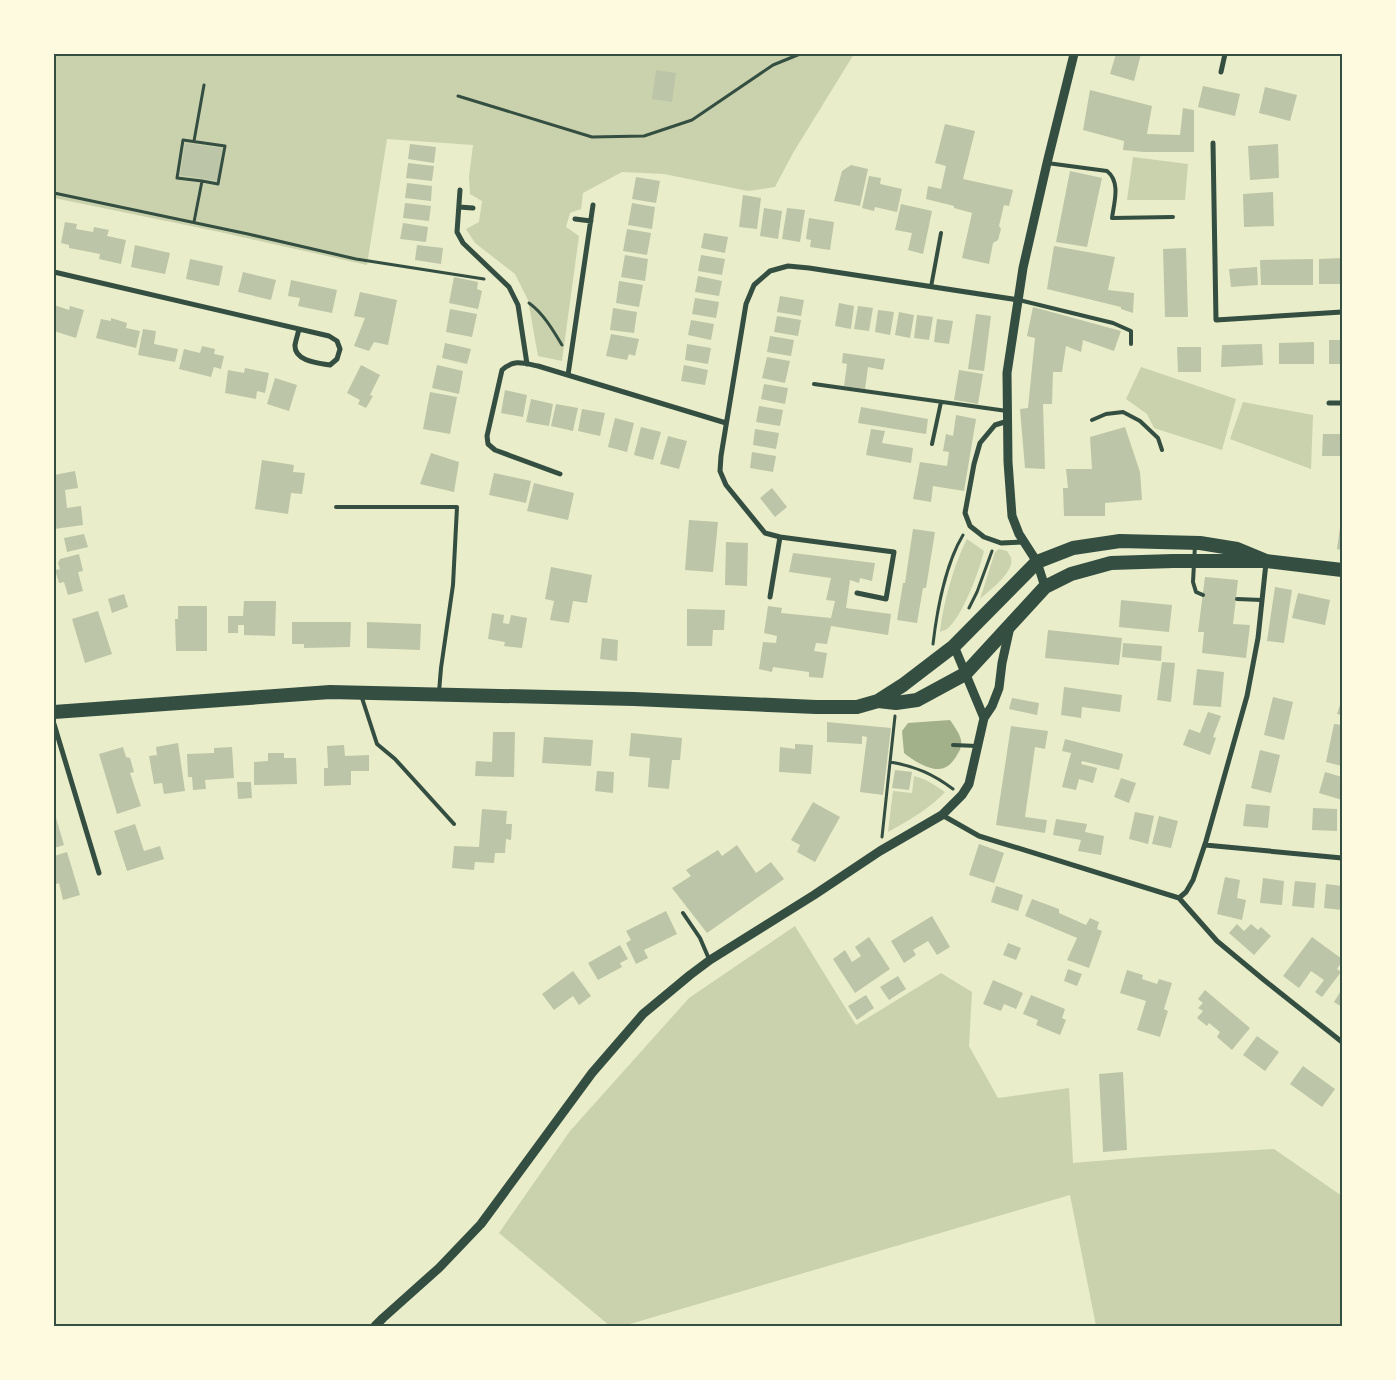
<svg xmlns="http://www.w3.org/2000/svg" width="1396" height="1380" viewBox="0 0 1396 1380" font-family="'Fira Sans Condensed',sans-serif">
  <rect width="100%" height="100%" fill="#e9edc9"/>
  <!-- green -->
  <path fill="#cad2ad" d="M54 54H854L793 153 775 187 748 191 664 174 622 172 583 193 581 209 570 213 566 227 579 236 562 361 538 356 528 300 515 274 475 243 466 229 479 222 482 201 470 194 469 177 473 145 387 139 367 265 215 231 54 198Z
    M1133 157 1188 164 1185 200H1127Z
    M1141 367 1236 399 1222 450 1154 428 1147 414 1126 399Z
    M1243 402 1313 415 1311 469 1230 439Z
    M967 539 984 551C980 569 962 618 947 629 945 630 942 631 940 632 943 604 954 564 967 539Z
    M999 549 1007 551C1007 551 1011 557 1011 558 1015 572 989 591 980 599L995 552Z
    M914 776C926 779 935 785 945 792 929 809 908 821 888 832L893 791 912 793Z
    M795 926 856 1025 941 973 972 992 969 1046 998 1098 1069 1088 1073 1163 1144 1157 1274 1149 1342 1196V1326H1096L1070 1195 623 1326H610L499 1233 570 1131 689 998Z"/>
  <!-- water -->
  <path fill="#a3b18a" d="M950 720C954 726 960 734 961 740 962 746 960 751 957 755 954 761 947 769 939 769 929 770 912 760 904 753L902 731 908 723Z"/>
  <!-- building -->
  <path fill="#bcc5a7" d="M1116 54H1141L1134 81 1110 74Z
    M656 70 676 73 672 102 652 99Z
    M1203 86 1240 94 1235 116 1198 107Z
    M1265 87 1297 95 1290 121 1259 113Z
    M1090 90 1152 106 1147 134 1180 135 1183 108 1194 110V152H1144L1123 150 1124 141 1083 130Z
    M945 124 975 131 963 179 1013 190 1009 206 1004 205 999 226 1001 229 998 240 993 243 989 264 962 258 972 213 954 208V206L926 199 928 186 941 189 946 166 935 163Z
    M185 143 222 148 218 181 180 175Z
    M410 144 436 147 434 163 408 159Z
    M1278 144 1279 178 1250 180 1248 146Z
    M408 163 434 166 432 181 406 178Z
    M851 165 868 169 860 206 834 201 842 171Z
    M1070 171 1102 178 1087 247 1056 242Z
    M869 176 881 178 880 184 902 189 897 212 875 207 874 211 862 208Z
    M636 177 660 181 656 203 632 199Z
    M407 183 432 186 431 201 405 198Z
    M1273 192 1274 226 1244 227 1243 194Z
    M743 195 761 198 757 229 739 227Z
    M405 203 431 206 429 221 403 218Z
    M632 203 655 207 652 229 628 225Z
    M901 204 932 211 923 254 908 250 912 233 895 230Z
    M764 208 782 211 778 239 760 236Z
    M787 208 805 210 800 242 782 239Z
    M809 218 834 222 830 250 810 247 811 240 806 239Z
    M65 222 77 224 76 229 93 232 94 227 109 230 107 236 126 240 121 264 99 259 100 254 69 248V245L61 243Z
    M403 223 428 227 426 242 400 239Z
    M627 229 651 233 647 255 623 251Z
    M704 233 728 237 725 253 701 248Z
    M135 245 170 253 165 274 131 267Z
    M417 245 443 248 441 264 415 260Z
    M1054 246 1115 257 1108 290 1134 293 1133 313 1121 309V307L1047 289Z
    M1186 248 1188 317H1165L1163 249Z
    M625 255 648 259 645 281 621 277Z
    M701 255 725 259 722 275 698 271Z
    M1342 258V284H1319V259Z
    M190 259 223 266 219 286 186 279Z
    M1313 259V285H1261L1260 260Z
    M1257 267 1258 285 1231 287 1229 269Z
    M243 272 276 280 271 300 238 292Z
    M698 276 722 281 719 296 695 292Z
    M454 277 478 282 477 289 482 291 478 309 449 303Z
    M291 280 337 290 332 313 298 306 300 298 288 296Z
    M619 281 643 285 639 307 616 303Z
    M360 292 397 300 388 345 374 342 369 351 354 346 365 318 354 316Z
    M780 296 804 300 801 316 777 312Z
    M695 298 719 302 716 318 692 314Z
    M839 303 854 306 851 329 835 326Z
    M54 305 69 310 70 306 84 310 76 338 54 331Z
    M858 306 873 308 869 331 854 329Z
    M1033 307 1121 331 1114 351 1083 340 1081 352 1066 346 1062 372H1053L1052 404H1043L1045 469 1025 468 1020 409 1028 408 1035 338 1027 336Z
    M613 308 637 312 634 333 610 330Z
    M450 309 477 314 472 337 446 332Z
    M878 310 894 312 890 335 875 332Z
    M899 312 914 315 910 338 895 335Z
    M976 314 991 316 984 371 968 369Z
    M917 315 933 317 929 340 914 338Z
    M777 316 801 320 798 336 774 332Z
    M111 318 127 323 126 328 140 331 136 348 96 338 101 319 111 321Z
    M937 319 953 321 949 344 934 342Z
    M691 320 714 324 711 340 688 335Z
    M143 329 156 331 154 344 178 349 175 362 138 355Z
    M611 334 639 339 635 356 629 354 627 360 606 356Z
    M770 336 794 340 791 356 767 352Z
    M1329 340H1342V364H1329Z
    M1314 342V364H1279V343Z
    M445 343 471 349 467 364 442 358Z
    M687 344 711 348 708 364 685 360Z
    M1262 344 1263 365 1221 367 1222 345Z
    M202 346 215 349 214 354 224 356 221 369 214 367 211 377 179 369 184 349 200 353Z
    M1177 347H1201V372H1178Z
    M843 353 885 359 883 370 868 367 865 389 844 386 847 364 842 363Z
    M767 357 790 361 785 383 762 378Z
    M361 365 380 375 370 395 373 396 366 408 358 404 360 400 347 393Z
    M437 365 463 371 459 394 432 388Z
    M684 365 708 370 705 385 681 381Z
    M245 368 269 373 265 393 257 391 256 399 225 393 228 370 244 373Z
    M959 370 983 374 978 404 954 400Z
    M275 378 297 385 289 411 267 404Z
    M764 384 788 388 785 404 761 399Z
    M505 390 527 395 523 417 501 413Z
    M430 392 457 397 450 434 423 429Z
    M531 399 553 404 549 426 526 422Z
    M556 404 578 408 573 431 551 426Z
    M759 406 783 410 780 426 756 422Z
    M861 407 928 419 926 434 858 423Z
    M582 409 605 413 600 436 578 431Z
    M956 415 976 419 964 491 933 486 931 502 913 499 920 462 947 466 949 452 943 451 946 434 953 436Z
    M615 418 634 423 627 452 608 447Z
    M641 427 661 432 653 460 634 455Z
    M1125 427 1140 472 1142 500 1105 503V516H1064L1063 488H1068L1066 469H1092L1090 437Z
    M755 429 779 433 776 449 753 445Z
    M871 429 885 431 882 443 913 448 911 463 866 455Z
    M1323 434H1342V456H1322Z
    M668 436 687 441 679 469 660 464Z
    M752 452 776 456 773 472 750 468Z
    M431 453 459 462 454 492 420 484Z
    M262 460 294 465 293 472 305 473 302 494 291 493 288 514 255 509Z
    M75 471 78 488 65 490 67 508 81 506 83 525 54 529V475Z
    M494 473 531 481 526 503 489 495Z
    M534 483 574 493 568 520 527 511Z
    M772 488 787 507 775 517 760 498Z
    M689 520 718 522 713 572 685 570Z
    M1341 520H1342V550L1337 549Z
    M913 529 935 532 926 588H923L917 623 897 620 903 583H905Z
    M84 534 88 547 67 552 64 538Z
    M726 542 748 543 747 586 725 585Z
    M793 553 875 563 872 581 860 578 859 583 850 580 846 608 891 614 888 635 831 626 827 644 816 643 814 651 827 653 823 678 809 677V672L773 667 772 672 759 669 763 642 776 643 777 636 764 633 768 606 782 608 781 613 831 618 835 601 826 600 831 578 789 572Z
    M79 554 83 571 78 572 83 591 68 595 64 582 59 583 55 570 60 569 58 563 60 559Z
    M551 567 592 575 587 603 573 601 569 623 550 620 554 601 545 599Z
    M1205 577 1238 580 1233 624 1250 625 1246 658 1202 653 1204 632H1198Z
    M1275 587 1292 590 1284 643 1267 641Z
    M1298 593 1330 600 1325 625 1292 618Z
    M124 594 128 607 112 613 108 599Z
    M1121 600 1172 605 1169 632 1119 627Z
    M244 601H276L275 636 244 635V625H238V633H228V616H243Z
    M178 606H207V651H176L175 619H178Z
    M687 609 725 610 724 630H713L712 646H687Z
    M98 611 112 654 85 663 72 619Z
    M492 613 504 615 503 623 509 624 511 615 527 618 522 648 504 646 505 642 488 639Z
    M292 622H351L350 647 304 648V644H292Z
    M367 622 421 624 420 650 367 648Z
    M1048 630 1122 638 1119 665 1045 658Z
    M602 638 618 640 617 661 600 659Z
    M1123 643 1162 646 1161 661 1122 657Z
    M1162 662 1175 663 1171 702 1157 700Z
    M1197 669 1224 672 1221 707 1193 705Z
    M1064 687 1122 695 1120 712 1082 707 1081 718 1061 715Z
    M1273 697 1293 702 1284 740 1264 735Z
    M1012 698 1039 703 1037 715 1009 709Z
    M1342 699V715L1337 714Z
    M1208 712 1221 716 1213 737 1216 738 1210 755 1183 745 1189 729 1200 733Z
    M827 722 891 728 883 795 860 792 867 737 862 736V744L827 742Z
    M1334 724 1342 725V766L1326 762Z
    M1011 726 1048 731 1045 749 1035 747 1025 817 1047 820 1045 833 996 825Z
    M493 732H515L514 777 475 776 476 761 492 762Z
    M631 733 682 738 680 760H672L669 789 648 787 650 758 629 756Z
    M544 737 593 740 591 766 542 763Z
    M1065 739 1123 754 1119 770 1082 761 1081 764 1097 768 1093 783 1079 779 1076 790 1062 787 1071 753 1062 751Z
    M178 743 185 791 164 794 162 783 154 784 149 756 157 755 156 747Z
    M795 744 813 745 811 774 779 772 780 747 795 749Z
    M344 745 345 756 369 755V771H351V785L324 786V768H328L327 746Z
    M123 747 126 757 130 758 134 772 130 773 141 806 117 814 99 754Z
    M232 747 234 778 205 780 206 789 193 790 192 777H188L187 754 214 753V748Z
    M1260 750 1280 755 1271 793 1251 788Z
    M268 753H284V758H296L297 784 254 785V762L268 761Z
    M895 770 912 772 909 790 892 788Z
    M597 771 614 772 613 793 595 791Z
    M1325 772 1342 777V800L1319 793Z
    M1121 778 1136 783 1129 803 1114 797Z
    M237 782H251L252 798 238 799Z
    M813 802 840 817 815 862 797 852 800 845 791 840Z
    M1246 804 1270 806 1268 828 1243 826Z
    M1313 808 1337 809V831L1312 830Z
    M482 809 507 811 506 824H512L511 840 506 839 505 853H495L494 863 475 862 474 870 452 868 454 846 479 847Z
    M54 811 64 845 54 848Z
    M1135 812 1154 816 1148 844 1129 839Z
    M1159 816 1178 821 1171 848 1152 844Z
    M1056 819 1087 824 1085 832 1104 836 1101 855 1078 851 1081 840 1053 835Z
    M135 824 144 851 160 846 164 859 127 871 114 831Z
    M979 844 1004 853 994 883 969 875Z
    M737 845 756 873 771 862 784 879 707 933 672 888 691 876 686 870 718 850 722 856Z
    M67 852 80 895 63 900 59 883 54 885V856Z
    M1225 877 1240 880 1237 898 1246 900 1242 920 1217 914Z
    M1263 878 1284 881 1282 905 1260 903Z
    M1295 881 1316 883 1314 908 1292 906Z
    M1326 884 1342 886V910L1324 908Z
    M996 886 1023 895 1018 911 991 902Z
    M1032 899 1059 909V913L1086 925 1090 918 1099 922 1097 929 1102 931 1089 968 1067 960 1077 938 1025 916Z
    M666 911 677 934 644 950 648 958 636 964 626 943 631 940 626 931Z
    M932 916 950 947 937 955 928 941 913 950 916 955 904 963 891 941Z
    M1237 924 1244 931 1251 924 1258 930 1261 927 1271 936 1254 955 1229 933Z
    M869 937 890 969 855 993 833 959 845 950 852 962 861 956 855 947Z
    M1312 937 1342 959V961L1337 969 1341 972 1322 997 1315 992 1324 980 1311 971 1299 988 1283 976Z
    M1008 943 1021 948 1016 960 1003 955Z
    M620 945 628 959 620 963 622 967 598 980 588 963Z
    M1068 969 1082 974 1077 986 1064 981Z
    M1127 970 1143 975 1142 979 1157 984 1159 979 1172 983 1164 1009 1168 1011 1160 1037 1137 1030 1146 1001 1120 993Z
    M573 971 591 996 579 1005 573 996 554 1010 542 994Z
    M898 976 906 989 889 1000 880 987Z
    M993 980 1023 993 1016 1009 1004 1004 1001 1011 983 1004Z
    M1342 989V1007L1334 1002Z
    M1205 990 1250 1028 1232 1050 1217 1037 1220 1032 1209 1023 1207 1026 1197 1018 1203 1011 1198 1008 1203 1003 1198 999Z
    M866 995 874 1008 857 1020 848 1006Z
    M1031 995 1065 1009 1062 1018 1066 1020 1060 1035 1036 1025 1038 1020 1023 1014Z
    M1257 1036 1279 1052 1265 1071 1243 1055Z
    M1303 1066 1335 1089 1322 1107 1290 1084Z
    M1123 1072 1127 1150 1103 1152 1099 1074Z"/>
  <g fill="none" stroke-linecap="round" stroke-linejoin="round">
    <!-- path -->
    <path stroke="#344e41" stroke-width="3" d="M458 96 592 137 644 136 692 120 773 65 800 54
      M194 141 204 85
      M54 193 248 234 356 259 484 279
      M194 222 202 181 218 184 225 146 183 140 177 178 202 181
      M529 303C543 313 553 330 562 345
      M969 608 977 592 992 551
      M933 644C937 610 946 563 963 535
      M890 762C915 766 933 774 953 789
      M882 837 895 716"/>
    <!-- service -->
    <path stroke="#344e41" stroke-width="4" d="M1047 163 1107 171C1121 182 1114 203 1112 218L1173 217
      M931 287 941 233
      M1019 300 1113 323 1131 331V344
      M814 384 1007 411
      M1092 420 1106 414 1123 412 1140 421 1158 438 1162 450
      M932 444 941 402
      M336 507H457L453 585 441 668 439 692
      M1195 545 1193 582 1196 592 1203 595
      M1237 599 1262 600
      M361 695 377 744 395 759 454 824
      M953 745 977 746
      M683 913 700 938 709 959"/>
    <!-- minor -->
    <path stroke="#344e41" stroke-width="5" d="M1221 72 1225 54
      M1213 143 1216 320 1342 312
      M460 190 457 232 463 243 509 287 518 305 527 364
      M459 207 473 208
      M575 219 591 221
      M54 272 329 336 337 341 340 349 337 359 330 365C318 363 294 361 295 345 296 339 298 334 299 329
      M568 375 593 205
      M1329 403H1342
      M1008 421 995 425 980 443 974 464 965 513 970 526 984 537 1001 543 1024 542
      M560 474 495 450 488 444 487 436 502 370C514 359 523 363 538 366L726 423
      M780 537 765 533 726 485 720 471 721 456 746 304 754 285 770 271 788 266 809 268 1019 300
      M770 597 780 537 894 552 886 599 857 593
      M54 724 99 873
      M942 815 979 836 1179 898 1217 941 1264 980 1342 1042
      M1205 845 1342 858
      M1179 898 1186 892 1193 880 1206 841 1247 696 1258 638 1266 563"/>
    <!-- tertiary -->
    <path stroke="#344e41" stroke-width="9" d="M1045 587 1037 562 1019 534 1012 516 1008 462 1007 373 1023 268 1047 163 1074 54
      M984 718 992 706 999 688 1002 663 1010 627
      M375 1326 383 1318 439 1268 481 1224 592 1073 643 1014 690 975 710 960 814 895 880 851 942 815 962 795 969 784 984 718 954 646"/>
    <!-- trunk -->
    <path stroke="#344e41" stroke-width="14" d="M878 701 896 703 917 700 965 674 1045 587 1071 574 1111 563 1173 561H1266L1342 570
      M54 712 330 692 634 699 816 707H857L878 701 903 685 954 646 1037 562 1073 548 1120 541 1200 543 1237 549 1266 561"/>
  </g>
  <!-- border -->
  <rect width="1396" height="1380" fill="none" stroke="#fefae0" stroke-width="110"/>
  <rect x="55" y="55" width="1286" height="1270" fill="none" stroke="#344e41" stroke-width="2"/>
</svg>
